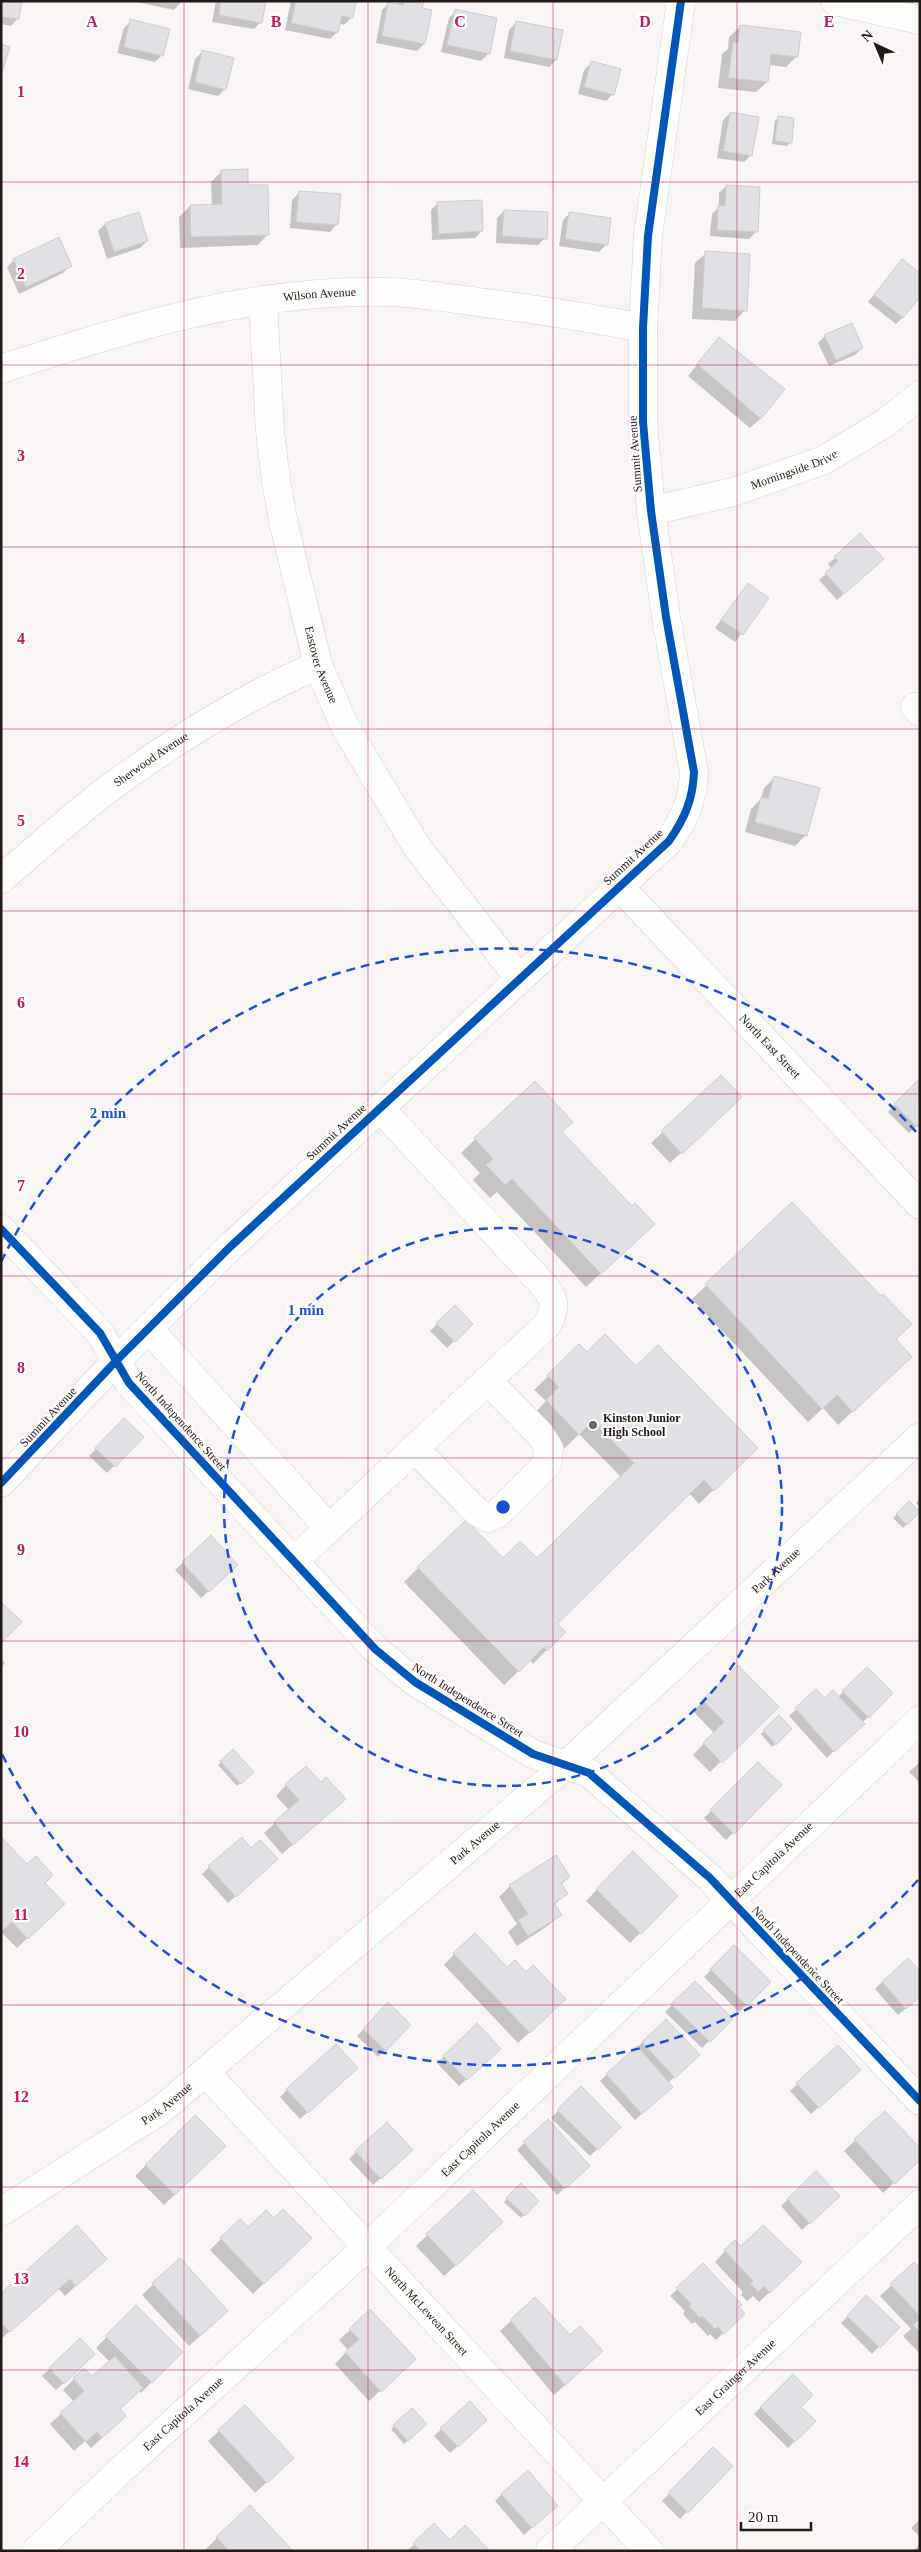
<svg xmlns="http://www.w3.org/2000/svg" width="921" height="2552" viewBox="0 0 921 2552" font-family="Georgia,serif">
  <rect width="100%" height="100%" fill="#f8f5f4"/>
  <!-- shadow -->
  <path fill="#0003" d="M1 1 18 18 11 26 1 24Z
    M132 1H182L174 10Z
    M216 1H265L261 22 254 29 212 22Z
    M291 1H355L352 17 344 25 339 23 337 32 330 39 285 30Z
    M399 1H423L421 9 424 44 417 51 376 43 382 10 389 3 398 5Z
    M456 11 496 19 488 54 481 61 441 52 449 18Z
    M131 21 162 55 155 62 117 53 124 28Z
    M517 22 561 31 556 60 549 67 504 58 509 30Z
    M740 27 797 56 786 67 769 65 767 82 756 92 718 88 722 54 728 49 729 37Z
    M202 52 225 89 218 96 188 89 195 59Z
    M591 63 613 94 606 101 578 94 584 70Z
    M730 113 751 155 744 162 717 158 723 120Z
    M778 118 791 142 787 146 772 144 775 121Z
    M222 171 247 187 268 234 258 245 180 248 179 217 190 206H212L211 182Z
    M726 186 756 232 749 239 710 236 712 214 719 207V193Z
    M299 193 337 224 330 232 290 228 292 200Z
    M438 203 482 231 475 238 432 240 431 210Z
    M504 211 545 238 538 245 496 243 497 218Z
    M138 213 147 241 140 248 107 259 98 231 105 224Z
    M570 213 610 219 606 245 599 252 559 246 563 220Z
    M706 253 745 310 735 321 692 319 695 263Z
    M14 260 70 266 63 273 19 294 7 267Z
    M902 260 903 317 896 324 868 302Z
    M825 336 862 348 855 355 829 366 818 343Z
    M719 338 761 418 750 428 688 376Z
    M835 558 875 566 837 600 819 580 832 569 828 564Z
    M748 584 767 598 735 642 715 628Z
    M775 777 806 835 795 846 745 832 751 809 761 799 764 788Z
    M721 1077 730 1108 670 1163 651 1143Z
    M918 1081 920 1123 909 1133 888 1112Z
    M534 1082 561 1132 639 1238 586 1287 497 1192 490 1198 473 1180 480 1173 461 1153Z
    M792 1203 894 1340 896 1371 838 1425 823 1408 808 1422 692 1299Z
    M455 1306 472 1324 447 1348 430 1331Z
    M579 1346 587 1353 636 1368 756 1448 699 1504 689 1493 555 1624 564 1632 533 1664 530 1660 504 1685 404 1582 418 1568 503 1560 537 1559 621 1477 579 1434 565 1448 533 1415 546 1401 534 1390Z
    M124 1420 142 1437 107 1473 89 1456Z
    M920 1499V1507L916 1503Z
    M909 1503 918 1512 903 1528 893 1518Z
    M211 1537 230 1572 201 1598 175 1570Z
    M1 1659 5 1663 1 1667Z
    M738 1667 777 1707 710 1772 693 1755 714 1733 693 1711Z
    M867 1668 892 1693 827 1758 789 1716 816 1691 824 1699 838 1697Z
    M779 1717 791 1729 772 1747 761 1734Z
    M233 1751 253 1772 237 1786 218 1765Z
    M920 1762V1783L909 1772Z
    M758 1764 780 1785 726 1840 704 1818Z
    M286 1785 334 1809 282 1854 264 1833 289 1810 276 1796Z
    M1 1839 43 1883 52 1915 17 1948 1 1932Z
    M633 1853 676 1896 630 1943 586 1901Z
    M269 1866 228 1903 202 1874 209 1867Z
    M569 1877 561 1885 566 1894 554 1905 560 1915 549 1925 517 1946 508 1932 517 1924 499 1897 510 1886Z
    M734 1946 769 1982 739 2012 704 1977Z
    M454 1954 507 1969 553 2010 518 2043 444 1965Z
    M882 1982 920 1996 898 2015 875 1989Z
    M695 1983 731 2019 702 2048 665 2012Z
    M388 2004 409 2025 378 2057 357 2036Z
    M666 2021 698 2054 668 2083 664 2094 635 2120 600 2081Z
    M477 2025 492 2056 459 2086 437 2063Z
    M838 2046 852 2077 811 2114 790 2091Z
    M349 2075 300 2119 280 2097 287 2090Z
    M581 2088 620 2127 590 2156 551 2118Z
    M885 2112 913 2165 883 2193 844 2151Z
    M195 2117 224 2146 164 2205 135 2176Z
    M548 2121 581 2173 557 2195 517 2150Z
    M356 2152 404 2157 373 2185 349 2159Z
    M816 2173 838 2196 802 2230 781 2206Z
    M521 2185 537 2201 521 2218 504 2202Z
    M473 2192 491 2233 444 2276 416 2246Z
    M274 2219 310 2238 253 2294 210 2250 240 2220 248 2229Z
    M741 2247 790 2273 759 2302 753 2296 747 2301 741 2295 743 2292 715 2262 725 2251Z
    M179 2260 216 2322 189 2346 142 2295Z
    M914 2264 920 2270V2354L903 2336 911 2329 880 2296Z
    M703 2265 743 2314 716 2340 710 2334 708 2336 695 2322 692 2324 683 2314 685 2311 670 2296Z
    M94 2269 65 2296 58 2288 1 2339V2294Z
    M866 2297 898 2327 872 2354 841 2323Z
    M136 2307 181 2352 141 2393 139 2391 118 2410 125 2416 114 2427 91 2448 85 2441 74 2451 50 2424 74 2402 63 2390 84 2369 92 2378 110 2362 96 2348Z
    M511 2321 590 2362 554 2395 500 2331Z
    M350 2330 404 2369 369 2401 335 2364 348 2350 339 2340Z
    M80 2340 87 2361 56 2390 42 2376Z
    M793 2376 800 2407 814 2421 788 2448 754 2414Z
    M470 2403 479 2427 450 2453 434 2436Z
    M412 2410 425 2424 404 2444 391 2429Z
    M219 2431 281 2469 255 2493 208 2441Z
    M713 2449 731 2466 680 2519 662 2501Z
    M502 2494 549 2512 524 2535 495 2501Z
    M920 2519V2537L911 2528Z
    M434 2525 450 2542 488 2551H407Z
    M217 2538 291 2551H204Z
    M920 2544V2551H913Z"/>
  <!-- building -->
  <path fill="#e1e0e5" stroke="#cdccd1" d="M1 1H22L19 19 1 17Z
    M221 1H266L262 23 219 15Z
    M296 1H356L353 18 342 16 338 33 291 23Z
    M404 1H424L422 8 432 10 425 44 382 36 388 2 403 5Z
    M455 9 497 18 490 54 447 45Z
    M130 19 170 29 163 56 124 47Z
    M516 21 563 30 557 60 510 51Z
    M740 25 801 32 798 57 771 54 768 82 728 78 733 42 738 43Z
    M1 44 10 47 1 76Z
    M202 50 234 58 226 90 195 82Z
    M591 61 621 69 614 95 584 87Z
    M730 112 759 117 752 156 723 151Z
    M778 116 794 118 792 143 775 141Z
    M248 169V185H268L269 235 191 237 190 205 222 204 221 170Z
    M726 185 760 187 758 232 717 230 718 205 725 206Z
    M299 191 341 194 338 225 296 222Z
    M482 200 483 231 439 234 437 202Z
    M504 210 548 212 547 239 502 236Z
    M139 212 148 241 114 252 105 223Z
    M569 212 611 218 608 245 565 239Z
    M59 237 72 266 26 287 13 259Z
    M705 251 750 254 747 311 702 308Z
    M902 259 920 273V297L903 318 874 295Z
    M852 323 863 348 836 360 824 335Z
    M719 337 785 389 761 419 697 364Z
    M860 533 884 559 844 594 825 573 838 561 834 557Z
    M748 583 769 598 743 635 721 620Z
    M774 776 820 788 807 836 755 822 761 797 768 799Z
    M721 1075 742 1097 682 1154 661 1131Z
    M918 1080 920 1124 917 1127 894 1104Z
    M535 1081 573 1122 562 1132 632 1206 635 1203 655 1224 601 1274 512 1179 505 1185 486 1165 493 1159 474 1138Z
    M792 1202 881 1296 883 1294 912 1324 896 1339 912 1357 853 1412 837 1395 822 1409 705 1284Z
    M455 1305 473 1324 455 1342 436 1323Z
    M605 1334 636 1366 658 1345 758 1448 714 1491 704 1480 557 1624 566 1632 547 1651 544 1647 519 1672 417 1567 466 1520 503 1558 520 1541 537 1558 634 1463 593 1421 579 1435 546 1400 559 1387 547 1375 579 1344 587 1352Z
    M124 1418 144 1437 115 1467 95 1448Z
    M909 1501 920 1512 907 1525 896 1514Z
    M211 1535 238 1565 209 1592 182 1562Z
    M1 1602 22 1622 1 1643Z
    M738 1665 779 1707 722 1763 703 1743 724 1722 702 1700Z
    M867 1667 893 1693 869 1718 842 1691Z
    M816 1689 825 1698 833 1690 865 1724 834 1752 795 1708Z
    M779 1715 792 1729 776 1745 763 1730Z
    M233 1749 254 1772 241 1784 220 1761Z
    M758 1762 782 1785 734 1834 710 1810Z
    M306 1766 321 1782 326 1777 346 1799 293 1845 274 1822 299 1800 285 1784Z
    M1 1837 27 1864 36 1856 53 1875 45 1883 65 1904 28 1939 12 1922 1 1932Z
    M242 1837 251 1848 260 1840 278 1859 236 1897 208 1866Z
    M633 1851 678 1896 641 1934 596 1889Z
    M556 1855 570 1877 561 1883 568 1894 554 1903 562 1915 528 1936 518 1920 528 1914 509 1885Z
    M475 1933 507 1967 515 1960 526 1972 533 1965 566 1999 530 2033 453 1953Z
    M734 1945 771 1982 747 2006 710 1969Z
    M908 1958 920 1971V1997L906 2009 882 1982Z
    M695 1981 733 2019 710 2042 671 2004Z
    M388 2002 411 2025 386 2051 363 2029Z
    M666 2019 700 2055 675 2078 642 2042Z
    M477 2023 501 2049 467 2080 443 2056Z
    M336 2044 358 2068 308 2113 286 2089Z
    M838 2045 861 2070 819 2108 796 2083Z
    M637 2046 673 2087 642 2114 606 2074Z
    M581 2086 621 2127 598 2150 557 2110Z
    M885 2111 920 2148V2160L895 2184 854 2139Z
    M195 2115 226 2146 175 2195 145 2165Z
    M548 2119 590 2166 565 2189 523 2142Z
    M387 2122 413 2150 381 2179 355 2151Z
    M816 2171 840 2196 810 2224 787 2199Z
    M521 2183 539 2201 525 2216 506 2198Z
    M473 2190 503 2222 456 2266 426 2234Z
    M283 2209 312 2238 264 2284 220 2238 240 2219 248 2227 266 2210 274 2218Z
    M77 2225 107 2259 76 2286 70 2279 10 2332 1 2323V2293Z
    M763 2225 802 2262 770 2293 764 2286 758 2292 750 2283 753 2281 724 2250 735 2240 741 2246Z
    M180 2258 228 2311 200 2336 152 2283Z
    M914 2262 920 2268V2316L890 2284Z
    M703 2263 742 2305 739 2307 745 2314 724 2334 718 2327 715 2329 702 2316 700 2318 689 2306 691 2304 676 2288Z
    M866 2295 900 2327 880 2348 847 2316Z
    M535 2297 570 2335 580 2326 603 2351 565 2385 510 2320Z
    M136 2305 183 2352 152 2383 105 2336Z
    M370 2309 416 2359 381 2392 345 2352 359 2339 349 2329Z
    M920 2319V2332L913 2325Z
    M80 2338 95 2354 64 2384 49 2368Z
    M115 2356 143 2388 120 2409 126 2416 102 2438 97 2432 86 2442 60 2413 84 2391 73 2378 84 2368 92 2376Z
    M793 2374 813 2395 801 2407 816 2421 795 2442 760 2407Z
    M470 2401 487 2420 458 2447 440 2428Z
    M245 2405 294 2458 267 2483 218 2430Z
    M412 2408 427 2424 408 2441 393 2425Z
    M713 2447 733 2466 688 2513 668 2493Z
    M528 2470 558 2506 532 2528 501 2494Z
    M250 2505 293 2551H229L216 2537Z
    M434 2523 450 2540 465 2525 490 2551H421L413 2543Z"/>
  <g fill="none" stroke-linecap="round" stroke-linejoin="round">
    <!-- minor casing -->
    <g stroke="#d8d1ce" stroke-width="29">
      <g id="minor">
        <path d="M835 1 920 20"/>
        <path id="s1" d="M263 300 270 431 276 481 284 525 318 665 345 727 417 847 519 978"/>
        <path id="s2" d="M1 369C126 328 256 288 388 292 421 293 454 299 486 303 539 310 591 318 643 328"/>
        <path id="s3" d="M651 511 733 492 824 460 885 423 920 395"/>
        <path d="M915 707 920 712"/>
        <path id="s4" d="M1 879C39 847 75 813 115 784 178 738 247 696 318 665"/>
        <path id="s5" d="M619 886 920 1205"/>
        <path d="M1 1229 100 1333 129 1383 375 1649 415 1682 533 1754 589 1773 710 1878 920 2101"/>
        <path d="M149 1329 329 1528"/>
        <path d="M414 1448 477 1512 488 1518 497 1514 547 1464 549 1448 540 1434 487 1380"/>
        <path d="M1 1483 116 1361 230 1247 669 841C685 818 693 799 694 772L666 617 651 511 643 422V328L648 236 681 1"/>
        <path d="M294 1561 547 1325C555 1308 557 1303 545 1287L380 1108"/>
        <path id="s6" d="M205 2072 649 2551"/>
        <path id="s7" d="M1 2212 161 2110 221 2058 565 1766 920 1437"/>
        <path id="s8" d="M36 2551 121 2470 366 2248 920 1720"/>
        <path id="s9" d="M550 2551 920 2204"/>
      </g>
    </g>
    <!-- minor -->
    <use href="#minor" stroke="#fefefd" stroke-width="28"/>
    <!-- cycleway casing -->
    <g stroke="#fff" stroke-width="11">
      <path id="cycleway" d="M1 1229 100 1333 129 1383 375 1649 415 1682 533 1754 589 1773 710 1878 920 2101
        M1 1483 116 1361 230 1247 669 841C685 818 693 799 694 772L666 617 651 511 643 422V328L648 236 681 1"/>
    </g>
    <!-- cycleway -->
    <use href="#cycleway" stroke="#0057b8" stroke-width="8"/>
  </g>
  <!-- grid -->
  <path fill="none" stroke="#c2185b" stroke-width="1" stroke-opacity="0.55" d="M184 1V2551M368 1V2551M553 1V2551M737 1V2551M1 182H920M1 365H920M1 547H920M1 729H920M1 911H920M1 1094H920M1 1276H920M1 1458H920M1 1641H920M1 1823H920M1 2005H920M1 2187H920M1 2370H920"/>
  <!-- distance rings -->
  <g fill="none" stroke="#1d4ed8" stroke-width="2.5" stroke-dasharray="9 6">
    <circle cx="503" cy="1507" r="279"/>
    <path d="M918 1880A558 558 0 0 1 1 1752M1 1262A558 558 0 0 1 918 1134"/>
  </g>
  <!-- markers -->
  <circle fill="#6e6562" stroke="#fff" stroke-width="2" cx="593" cy="1425" r="5"/>
  <g text-anchor="middle" dominant-baseline="central" stroke-width="4.5" stroke-linejoin="round" paint-order="stroke">
    <!-- street labels -->
    <g font-size="12" fill="#231814" stroke="#fff">
      <text stroke="none"><textPath href="#s2" startOffset="328">Wilson Avenue</textPath></text>
      <text transform="translate(635 454) rotate(-94)">Summit Avenue</text>
      <text stroke="none"><textPath href="#s3" startOffset="149">Morningside Drive</textPath></text>
      <text stroke="none"><textPath href="#s1" startOffset="371">Eastover Avenue</textPath></text>
      <text stroke="none"><textPath href="#s4" startOffset="192">Sherwood Avenue</textPath></text>
      <text transform="translate(633 857) rotate(-43)">Summit Avenue</text>
      <text stroke="none"><textPath href="#s5" startOffset="220">North East Street</textPath></text>
      <text transform="translate(336 1132) rotate(-43)">Summit Avenue</text>
      <text transform="translate(48 1417) rotate(-47)">Summit Avenue</text>
      <text transform="translate(181 1421) rotate(48)">North Independence Street</text>
      <text stroke="none"><textPath href="#s7" startOffset="1008">Park Avenue</textPath></text>
      <text transform="translate(468 1700) rotate(32)">North Independence Street</text>
      <text stroke="none"><textPath href="#s7" startOffset="602">Park Avenue</textPath></text>
      <text stroke="none"><textPath href="#s8" startOffset="1011">East Capitola Avenue</textPath></text>
      <text transform="translate(798 1955) rotate(47)">North Independence Street</text>
      <text stroke="none"><textPath href="#s7" startOffset="198">Park Avenue</textPath></text>
      <text stroke="none"><textPath href="#s8" startOffset="606">East Capitola Avenue</textPath></text>
      <text stroke="none"><textPath href="#s6" startOffset="326">North McLewean Street</textPath></text>
      <text stroke="none"><textPath href="#s9" startOffset="254">East Grainger Avenue</textPath></text>
      <text stroke="none"><textPath href="#s8" startOffset="201">East Capitola Avenue</textPath></text>
    </g>
    <!-- poi labels -->
    <g font-size="12" font-weight="bold" fill="#231814" stroke="#fff" text-anchor="start">
      <text x="603" y="1418">Kinston Junior<tspan x="603" dy="14">High School</tspan></text>
    </g>
  </g>
  <g font-size="16" text-anchor="middle" font-weight="bold" fill="#c2185b" stroke="#fff" stroke-width="4.5" stroke-linejoin="round" paint-order="stroke">
    <text x="92" y="27">A</text>
    <text x="276" y="27">B</text>
    <text x="460" y="27">C</text>
    <text x="645" y="27">D</text>
    <text x="829" y="27">E</text>
    <text x="21" y="97">1</text>
    <text x="21" y="279">2</text>
    <text x="21" y="461">3</text>
    <text x="21" y="644">4</text>
    <text x="21" y="826">5</text>
    <text x="21" y="1008">6</text>
    <text x="21" y="1191">7</text>
    <text x="21" y="1373">8</text>
    <text x="21" y="1555">9</text>
    <text x="21" y="1737">10</text>
    <text x="21" y="1920">11</text>
    <text x="21" y="2102">12</text>
    <text x="21" y="2284">13</text>
    <text x="21" y="2467">14</text>
  </g>
  <circle cx="503" cy="1507" r="8" fill="#1d4ed8" stroke="#fff" stroke-width="2.5"/>
  <g font-size="15" text-anchor="middle" font-weight="bold" fill="#1d4ed8" stroke="#fff" stroke-width="4.5" stroke-linejoin="round" paint-order="stroke">
    <text x="108" y="1118">2 min</text>
    <text x="306" y="1315">1 min</text>
  </g>
  <!-- border -->
  <rect width="921" height="2552" fill="none" stroke="#231814" stroke-width="5"/>
  <!-- north arrow -->
  <g transform="translate(876 45) rotate(316)" stroke="#ffffff" stroke-width="4" paint-order="stroke">
  <path d="M0-4L9 19L0 12L-9 19Z" fill="#231814"/>
  <text y="-8" font-size="14" font-weight="bold" text-anchor="middle" fill="#231814">N</text>
  </g>
  <!-- scale -->
  <path d="M741 2522v8h70v-8" fill="none" stroke="#231814" stroke-width="2.5"/>
  <text x="748" y="2522" font-size="15" fill="#231814" stroke="#ffffff" stroke-width="4" paint-order="stroke">20 m</text>
</svg>
